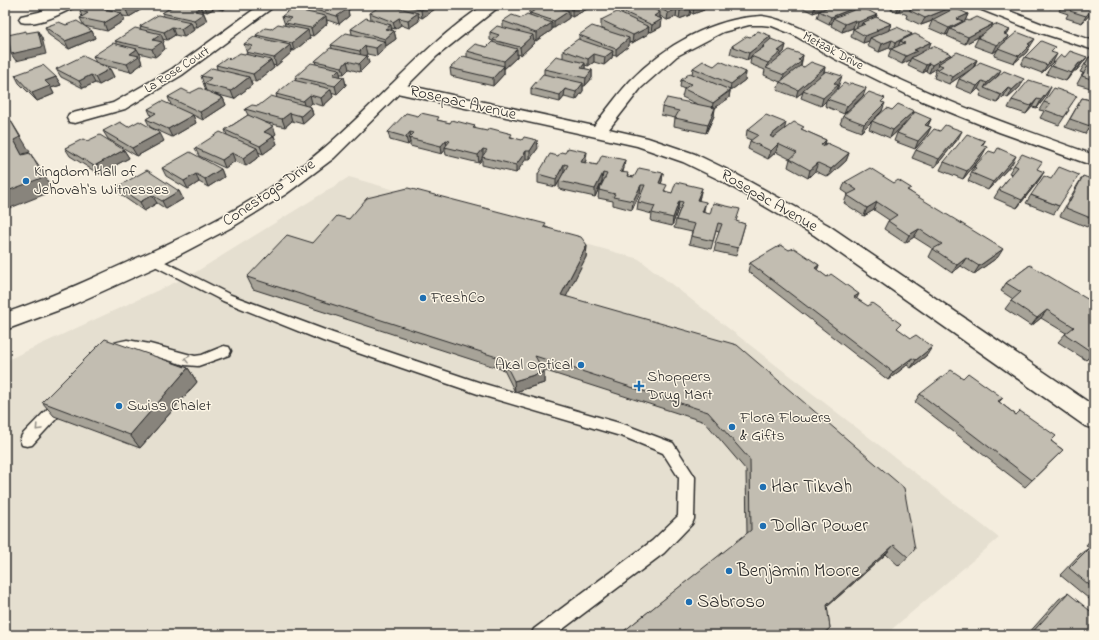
<svg xmlns="http://www.w3.org/2000/svg" width="1099" height="640" viewBox="0 0 1099 640" font-family="'Indie Flower',sans-serif">
  <rect width="100%" height="100%" fill="#f4edde"/>
  <filter id="ink" filterUnits="userSpaceOnUse"><feTurbulence type="fractalNoise" baseFrequency=".025" numOctaves="2"/><feDisplacementMap in="SourceGraphic" scale="8" xChannelSelector="R" yChannelSelector="G"/><feConvolveMatrix kernelMatrix="1 2 1 2 8 2 1 2 1" color-interpolation-filters="sRGB"/></filter>
  <g filter="url(#ink)">
    <!-- built -->
    <path fill="#e5dfd0" d="M349 177 639 259 999 538 885 635H5V361L191 275Z"/>
    <g fill="none" stroke-linecap="round" stroke-linejoin="round">
      <!-- lane casing -->
      <g stroke="#2b2b2b" stroke-width="3">
        <path id="lane" d="M153 256 231 295 333 333 481 383 626 425 673 443 695 477 694 519 692 524 664 553 555 635H531L534 629 652 541 678 516 679 478 663 453 624 437 481 395 323 341 223 301 149 263 147 260 149 257Z
          M127 340 150 344 195 356 202 355 224 346 229 347 231 351 229 355 198 366 185 365 138 351 120 352 108 358 103 357 101 353C106 344 117 342 127 340Z
          M64 395 69 397 71 401 69 405 32 445 27 446 22 445 20 440 22 435 59 397Z"/>
      </g>
      <!-- street casing -->
      <g stroke="#2b2b2b" stroke-width="3">
        <path id="street" d="M56 5H75L73 8C58 15 38 26 21 22L19 19 21 16 39 12Z
          M260 5H276L182 75 125 109 75 123 69 122 67 118 69 114 113 103 172 69Z
          M762 16C793 21 817 37 844 52 863 62 882 72 901 80 964 109 1029 132 1094 155V166L999 132 910 96 835 59 792 34 772 26 762 25H749L723 32 677 56 641 88 609 129 648 138 695 154 732 172 828 225 1094 406V429L1085 426 814 235 720 180 683 162 637 146 397 93 391 91 389 88 391 85 397 83 594 126C606 111 617 95 630 81 664 46 712 18 762 16Z"/>
      </g>
      <!-- secondary casing -->
      <g stroke="#2b2b2b" stroke-width="3">
        <path id="secondary" d="M484 5H501L437 56 334 158 286 194 234 226 154 268 70 306 5 330V313C44 300 82 283 119 266 190 235 263 200 323 149 378 103 423 45 484 5Z
          M975 5H994L1045 25 1094 41V50L1035 31 977 8Z"/>
      </g>
      <!-- lane -->
      <use href="#lane" fill="#fcf5e5" fill-rule="evenodd"/>
      <!-- street -->
      <use href="#street" fill="#fcf5e5" fill-rule="evenodd"/>
      <!-- secondary -->
      <use href="#secondary" fill="#fcf5e5" fill-rule="evenodd"/>
    </g>
    <!-- wall -->
    <path fill="#a7a398" stroke="#2b2b2b" d="M95 5H146L147 6 129 17 123 16 125 20 107 31 84 26 80 18 82 17 80 11 96 7Z
      M175 5H230L223 10 215 8 207 12 203 11 207 21 197 27H193L194 30 184 37 175 35 167 40 162 39 164 42 163 43 165 49 155 57 139 53 141 56 140 57 142 64 131 72 99 64 110 69 114 77 99 85 95 83 83 88 61 77 56 69 96 63 93 56 117 44 115 41 141 30 140 26 164 16 162 13Z
      M296 5H355L349 10 348 9 349 16 339 24 327 20V24L313 36 309 35 310 38 294 51 291 50 292 52 276 66 273 65 274 68 256 82 251 81 252 85 234 99 215 94 223 98 226 105 203 120 193 115 196 123 172 137 150 127 146 119 151 116 148 109 171 105 168 97 206 91 201 76 217 69 216 65 231 59 247 54 244 44 257 38 256 35 271 29 285 25 282 16 297 11Z
      M394 5H434L435 9 422 18 418 16 419 21 409 28 401 25 395 29 392 28V31H394L396 39 386 46H385V48L377 56 367 54 365 55 367 56 369 63 360 72 349 69 344 74H340L341 77H344L346 85 337 94 331 92 333 97 323 106 312 103 309 106 311 107 313 115 303 124 292 121 285 127 260 121 276 134 273 136H274L277 144 263 154 258 152 260 156 246 166 235 161 225 168 199 156 195 148 227 135 225 130 248 115 245 109 258 106 277 98 276 94 296 81 295 77 316 64 315 61 332 48 331 45 352 34 351 29 371 19 370 13 398 8V7L394 6Z
      M530 5H596L592 7 589 6V8L572 17 569 15V18L554 28H552V30L536 41 534 40V43L521 55 517 54V57L504 69V74L493 86 451 76 450 68 467 57V51L487 47 493 43V41L490 40V32L503 27V21L521 18 530 15V14L529 13V6Z
      M644 5H705L704 10 693 14 690 12V15L679 19 676 17 667 20 660 16V18L662 19 661 27 651 32 648 31V34L632 43 629 42V46L616 56 612 55V58L604 65 594 62 588 66 585 65V69L592 70V78L585 86H583V91L576 100 564 97 560 102 531 95V88L544 74V69L563 58V50L579 39V35L607 31 601 28V20L622 14V11Z
      M802 5H857L858 9 877 15 876 17 891 24 889 30 912 34 911 36 931 42 928 49 950 57 977 60 973 68 949 84 934 78 936 72H935L937 68 929 73 926 71 923 73 908 66 910 60 902 64 888 57 891 49 889 48 879 52 867 46 869 41 863 43 851 37 853 29H855L853 28 842 32 831 26 832 23 829 24 817 18 819 11 813 13 801 7Z
      M893 5H948L952 7 951 10 968 14 965 21 993 24 991 27 1010 30 1007 35 1009 36 1006 41 1030 46 1026 53 1014 63 994 56 998 49 993 53 974 46 978 38 980 36 965 44 947 36 948 34 945 35 929 28 932 21 921 25 906 18 907 15 899 11 896 12 891 10Z
      M1027 5H1038L1033 8Z
      M1042 5H1056L1050 8Z
      M1062 5H1094V10L1082 23 1066 18 1068 14 1059 11Z
      M1094 15V21L1091 20Z
      M66 25 92 31 95 38 69 49 49 35 45 27Z
      M750 37 770 40 786 45 784 52 781 54 780 57 803 55 801 66 804 67H825L824 73 839 84 838 86 837 90 848 85 866 88 863 96 844 114 825 106 826 101 821 106 801 98 803 92 796 97 777 90 780 82 764 75 765 70 750 64 751 57 747 60 730 54 732 46Z
      M1053 53V62L1042 73 1021 65 1025 57Z
      M1065 57H1087L1082 64 1076 71H1074L1066 81 1046 74 1051 66Z
      M1089 57 1094 58V89L1077 84 1083 73 1080 72Z
      M714 66 746 72 745 80 730 91 729 98 715 108 714 116 706 133 674 126 675 118 661 115 662 107 699 105 682 97 684 89 680 87 681 80 692 74 693 68Z
      M15 75 56 77 61 85 51 88 54 94 37 101 19 83Z
      M998 76 1020 87 1008 98 1004 96 997 103 980 96 982 91 978 89 973 94 956 87 959 79Z
      M1047 95 1037 108 1032 107 1026 114 1008 108 1012 100Z
      M1082 98 1094 101V124H1091L1085 134 1065 127Z
      M1044 102 1072 103 1068 109 1069 110 1059 125 1040 118 1044 111 1039 110Z
      M883 103 882 111 874 119 892 110 914 111 912 116 931 119 928 126 931 127 927 135 915 149 894 141 897 133 905 124 890 138 869 129 872 121 861 132 840 124 843 116Z
      M418 116 450 123 475 126V129L512 137 538 148 530 159H526L516 173 482 165V159L479 163 446 155 445 150 442 154 410 146V142L408 145 390 140 388 132Z
      M128 127 164 141 137 156 108 139 103 131Z
      M784 129 803 130 826 140 825 145 849 153 846 161 828 177 815 171 808 178 788 167 790 159 776 152 768 159 748 149 750 141 751 140 746 138 747 130Z
      M958 139 935 167 912 158 916 150Z
      M87 141 124 150 129 158 99 174 70 156 65 148Z
      M985 141 982 146V156L963 179 940 170 944 162Z
      M558 156 586 160 585 163 597 165 624 168 623 172 628 176 634 177 663 173 662 181 661 184 666 192 672 193 700 196 699 200 704 210 703 213 745 224 736 256 714 251 719 232 716 231 711 249 689 244 692 232 674 228 676 220 680 209H678L672 226 651 221 652 214 637 210 638 202 642 193H640L632 210 613 205V201L598 198 599 190 603 181H602L595 197 559 189V181L556 187 538 183V174Z
      M1012 164 988 190 968 181 971 176 970 175 974 167Z
      M1014 165 1038 170 1044 172 1039 180 1017 208 994 198 999 190 1012 174 1009 173Z
      M162 168 221 169 224 177 208 187 199 182 188 189 166 176Z
      M1083 176 1093 219 1087 227 1060 216 1078 184Z
      M845 182 894 183 909 191 998 257 974 274 961 266 952 273 929 257 933 249 914 237 905 243 884 229 888 221 889 220 874 210 864 216 844 203 847 195 848 194 842 190Z
      M117 187 179 191 183 199 166 209 157 203 144 211 121 195Z
      M1031 195 1059 206 1054 214 1026 203Z
      M349 219 546 227 587 245 586 257 566 296 915 549 899 566 886 554 827 607 830 628 823 635H619L747 534 746 470 705 422 543 370 544 372V383L515 392 504 370 253 289 247 277 313 243Z
      M1094 222V227L1092 226Z
      M789 250 819 265 817 270 898 329 927 355 911 368 907 365 888 380 748 271 750 263Z
      M1030 265 1094 353 1086 360 1058 342 1066 333 1041 318 1031 326 1005 309 1011 301 1013 299 1001 291 1006 283Z
      M188 368 197 382 140 448 54 416 42 402Z
      M963 378 1003 398 999 402 1063 450 1025 487 915 402 920 394Z
      M1094 536V551L1086 545Z
      M1089 548 1094 552V603L1060 575 1080 554Z
      M1068 593 1094 635H1027L1059 599Z"/>
    <!-- shaded-wall -->
    <path fill="#88847c" stroke="#2b2b2b" d="M134 5H146L147 6 129 17 126 10Z
      M204 5H214L215 8 207 12Z
      M222 5H230L223 10Z
      M342 5H345L346 10 348 9 349 16 339 24 337 16 340 7Z
      M348 5H355L349 10Z
      M429 5H434L435 9 422 18 421 10Z
      M581 5H589V8L572 17V9Z
      M697 5H705L704 10 693 14 694 6Z
      M817 5H832L831 6 813 13 815 6Z
      M898 5H901L899 11 896 12Z
      M919 5H930L910 11 911 8Z
      M1052 5H1056L1050 8Z
      M859 6 857 13 833 18 832 23 829 24 831 17Z
      M201 7 207 21 197 27 194 20 195 11Z
      M691 7 690 15 679 19 680 11Z
      M952 7 949 14 932 20V21L921 25 925 18Z
      M1094 7V10L1082 23 1086 16Z
      M677 9 676 17 667 20 668 13Z
      M569 11V18L554 28V21Z
      M660 12V20L654 16Z
      M121 13 125 20 107 31 104 23Z
      M418 13 419 21 409 28 408 20Z
      M968 14 965 21 950 29 948 34 945 35 949 28 957 19Z
      M877 15 874 22 865 24 862 23 860 28 856 29 858 22Z
      M326 16 327 24 313 36 311 28Z
      M399 18 401 25 395 29 393 22Z
      M662 19 661 27 651 32 652 25Z
      M855 20 853 28 842 32 845 24Z
      M191 22 194 30 184 37 181 29Z
      M552 23V30L536 41V33Z
      M891 24 888 32 870 38 869 41 863 43 865 36 876 30Z
      M993 24 989 31 965 44 968 37Z
      M391 25 392 32 385 29Z
      M172 27 175 35 167 40 164 32Z
      M649 27 648 34 632 43 633 35Z
      M308 30 310 38 294 51 292 43Z
      M1010 30 1006 37 1004 34Z
      M38 31 42 38 46 54 16 61 11 54Z
      M92 31 95 38 69 49 65 41Z
      M394 31 396 39 386 46 385 39Z
      M161 34 164 42 163 43 165 49 155 57 152 49 153 40Z
      M912 34 909 42 905 43 900 41 898 47 893 49 896 42Z
      M533 35 534 43 521 55 520 47Z
      M771 36 770 44 764 47 763 46 762 50 751 56V57L747 60 749 53Z
      M1009 36 1006 43 993 53 997 45Z
      M629 38V46L616 56V49Z
      M1035 39 1026 53 1014 63 1019 56 1028 44Z
      M892 40 889 48 879 52 882 44Z
      M384 41 385 48 377 56 376 48Z
      M931 42 928 50 911 58 910 60 902 64 906 56 914 50Z
      M290 45 292 52 276 66 274 58Z
      M786 45 784 52 781 54 780 60 767 68 768 63 778 51Z
      M365 46 367 54 361 59 360 51Z
      M137 49 141 56 140 57 142 64 131 72 127 64 130 54Z
      M517 49V57L504 69V61Z
      M613 51 612 58 604 65 605 57Z
      M594 54V62L588 66V59Z
      M951 54 948 61 938 64 937 68 929 73 932 65Z
      M1057 54 1053 62 1042 73 1047 65Z
      M803 55 800 69 782 83 784 75 798 60Z
      M367 56 369 63 360 72 359 64Z
      M1087 57 1082 64 1076 71 1081 63Z
      M271 60 274 68 256 82 253 74Z
      M977 60 973 68 949 84 953 77Z
      M347 61 349 69 344 74 342 67Z
      M585 63V71L581 68Z
      M929 63 926 71 923 73 926 65Z
      M1079 63 1074 71 1066 81 1071 73Z
      M504 66V74L493 86V78Z
      M825 67 823 75 803 90V92L796 97 798 90Z
      M110 69 114 77 99 85 95 77Z
      M339 69 341 77 333 75Z
      M592 70V78L585 86 586 78Z
      M1001 70 997 77 984 88 987 83Z
      M746 72 745 80 730 91 729 98 712 110 713 103 730 91 731 84Z
      M91 75 95 83 83 88 79 81Z
      M842 76 836 93 827 99 826 101 821 106 823 98 834 83Z
      M56 77 61 85 51 88 54 94 37 101 32 93 45 81Z
      M249 77 252 85 234 99 231 91Z
      M344 77 346 85 337 94 335 86Z
      M1024 79 1020 87 1008 98 1012 90Z
      M982 81 978 89 973 94 977 86Z
      M583 83V91L576 100V92Z
      M1051 87 1047 95 1037 108 1041 100Z
      M866 88 863 96 844 114 847 106Z
      M1008 88 1004 96 997 103 1001 95Z
      M331 89 333 97 323 106 321 98Z
      M565 89 564 97 560 102V95Z
      M310 95 312 103 305 109 303 101Z
      M223 98 226 105 203 120 200 112Z
      M1037 99 1032 107 1026 114 1031 106Z
      M885 103 882 111 861 132 864 124Z
      M311 107 313 115 303 124 301 116Z
      M715 108 714 116 706 133 708 125Z
      M914 111 910 119 890 138 893 130Z
      M290 113 292 121 285 127 282 119Z
      M193 115 196 123 172 137 168 129Z
      M8 116 30 152 23 154 32 170 22 155 14 140Z
      M931 119 927 127 925 125Z
      M786 123 784 131 768 144 770 136Z
      M273 126 276 134 267 140 264 132Z
      M931 127 927 135 915 149 918 141Z
      M962 131 958 139 935 167 939 159Z
      M410 132 411 139 409 138 410 142 408 145 406 137Z
      M160 133 164 141 137 156 132 148Z
      M274 136 277 144 263 154 260 146Z
      M446 140 447 148 445 147V150L442 154 441 146Z
      M537 140 538 148 530 159V151Z
      M826 140 823 148 821 145Z
      M778 144 776 152 768 159 771 151Z
      M987 147 982 156 963 179 967 171Z
      M257 148 260 156 246 166 243 158Z
      M483 149V157H482V159L479 163 478 155Z
      M124 150 129 158 99 174 94 166Z
      M526 151V159L516 173V165Z
      M587 152 586 160 581 170V162Z
      M30 153 40 167 53 191 5 210V192Z
      M232 153 235 161 225 168 222 160Z
      M849 153 846 161 828 177 831 169Z
      M1016 156 1012 164 988 190 993 182Z
      M625 160 624 168 619 180 620 172Z
      M818 163 815 171 808 178 810 170Z
      M564 164V172L556 187V179Z
      M221 169 224 177 208 187 205 179Z
      M1044 172 1039 180 1017 208 1022 200Z
      M603 173 602 181 595 197V189Z
      M663 173 662 181 658 192 659 183Z
      M196 174 199 182 188 189 184 181Z
      M641 185 640 193 632 210 633 201Z
      M702 188 700 196 696 208 697 200Z
      M179 191 183 199 166 209 162 201Z
      M152 195 157 203 144 211 140 202Z
      M679 201 678 209 672 226 673 218Z
      M706 202 704 210 700 221 702 212Z
      M877 202 874 210 864 216 867 208Z
      M919 229 914 237 905 243 909 235Z
      M587 245 586 257 561 307V295Z
      M1003 249 998 257 974 274 979 266Z
      M966 258 961 266 952 273 957 265Z
      M819 265 816 273 815 268Z
      M859 294 855 302 854 297Z
      M1047 310 1041 318 1031 326 1037 318Z
      M932 347 927 355 911 368 916 360Z
      M1094 352V353L1086 360Z
      M912 358 907 365 888 380 893 372Z
      M188 368 197 382 140 448 130 435Z
      M544 372V383L515 392 514 381Z
      M894 545 886 554 820 613 827 605Z"/>
    <!-- building -->
    <path fill="#c2bdb1" stroke="#2b2b2b" d="M90 5 121 13 104 23 80 18 88 13 80 11Z
      M103 5H134L126 10Z
      M175 5H193L201 7 195 11 204 13 194 20 162 13Z
      M296 5H342L340 7 348 9 337 16Z
      M382 5H388L418 13 408 20 399 18 393 22 370 13Z
      M404 5H429L421 10Z
      M530 5H552L569 11 554 21 530 13 537 9 529 6Z
      M563 5H581L572 9Z
      M635 5H644L660 12 654 16 662 19 652 25 622 11Z
      M655 5H687L691 7 680 11 677 9 668 13Z
      M835 5H857L859 6 831 17 819 11Z
      M905 5H919L911 8Z
      M923 5H948L952 7 925 18 909 10Z
      M1066 5H1094V7L1086 16 1070 11 1073 7Z
      M862 7 877 15 858 22 855 20 845 24 833 18Z
      M955 8 968 14 957 19 963 21 949 28 932 20Z
      M291 9 326 16 311 28 285 23 291 18 282 16Z
      M617 12 649 27 633 35 601 20Z
      M527 14 552 23 536 33 503 21 512 15 521 18Z
      M158 15 191 22 181 29 172 27 164 32 140 26Z
      M876 17 891 24 876 30 878 31 865 36 853 29 865 24 862 23Z
      M977 17 993 24 968 37 950 29 967 20 969 21Z
      M366 18 391 25 385 29 394 31 385 39 351 29Z
      M77 21 92 31 65 41 45 27 59 22 66 25Z
      M278 24 308 30 292 43 256 35 265 28 271 29Z
      M995 24 1010 30 1004 34 1009 36 997 45 978 38Z
      M497 26 533 35 520 47 493 40 499 35 490 32Z
      M592 26 629 38 616 49 579 35Z
      M897 27 912 34 896 42 892 40 882 44 870 38Z
      M135 28 161 34 153 40 162 42 152 49 115 41Z
      M26 31V33L38 31 42 47 11 54 8 35Z
      M758 31 771 36 749 53 732 46 747 36 750 37Z
      M1017 32 1035 39 1028 44 1030 45 1019 56 998 48Z
      M346 33 384 41 376 48 365 46 360 51 331 45Z
      M915 34 931 42 914 50 917 51 906 56 891 49 905 43 900 41Z
      M254 37 290 45 274 58 246 52 253 46 244 44Z
      M578 39 613 51 605 57 594 54 588 59 563 50Z
      M771 39 786 45 778 51 781 52 768 63 751 56 764 47 763 46Z
      M1041 41 1056 47 1051 52 1057 54 1047 65 1025 57Z
      M492 42 517 49 504 61 467 51 475 44 487 47Z
      M113 43 137 49 130 54 139 56 127 64 93 56Z
      M933 46 951 54 932 65 929 63 926 65 911 58Z
      M330 48 367 56 359 64 347 61 342 67 315 61Z
      M789 50 803 55 798 60 802 61 784 75 766 68Z
      M1070 51 1087 57 1081 63H1079L1071 73 1051 66 1061 55 1065 57Z
      M957 52 977 60 953 77 937 70 943 66 938 64Z
      M240 53 271 60 253 74 216 65 226 58 231 59Z
      M83 56 110 69 95 77 91 75 79 81 56 69Z
      M463 56 504 66 493 78 450 68Z
      M556 56 585 63 581 68 592 70 586 78 544 69Z
      M1089 57 1094 58V80L1082 76 1088 66 1085 65Z
      M703 61 714 66 720 61 746 72 731 84 693 68Z
      M811 62 825 67 798 90 780 82 800 66 804 67Z
      M980 62 1001 70 987 83 982 81 977 86 959 79Z
      M311 63 339 69 333 75 344 77 335 86 295 77Z
      M43 65 56 77 45 81 50 86 32 93 15 75Z
      M212 68 249 77 231 91 204 84 211 78 201 76Z
      M826 71 842 76 834 83 838 85 823 98 803 90Z
      M1004 71 1024 79 1012 90 1008 88 1001 95 984 88Z
      M690 73 730 90 713 103 684 89 691 84 681 80Z
      M543 74 583 83 576 92 565 89 560 95 531 88Z
      M293 80 331 89 321 98 310 95 303 101 276 94Z
      M1029 80 1051 87 1041 100 1037 99 1031 106 1012 100Z
      M844 83 848 85 851 83 866 88 847 106 827 99Z
      M200 88 223 98 200 112 168 97 182 89 190 93Z
      M1054 88 1077 96 1068 109 1069 110 1064 117 1045 110 1050 104 1044 102Z
      M869 92 885 98 881 102 885 103 864 124 843 116Z
      M271 96 311 107 301 116 290 113 282 119 245 109 252 105 258 106Z
      M667 98 715 108 708 125 675 118 679 111 662 107Z
      M1082 98 1094 101V118L1090 126 1070 119Z
      M162 101 193 115 168 129 146 119 156 113 148 109Z
      M898 104 914 111 893 130 872 121 887 108 892 110Z
      M915 112 931 119 925 125 931 127 918 141 897 133Z
      M406 113 418 116 421 113 439 117 437 120 450 123 452 120 475 126 473 128 487 131 489 128 512 134 510 137 522 140 524 137 537 140 530 151H526L516 165 482 157 487 150 483 149 478 155 445 147 450 141 446 140 441 146 409 138 414 133 410 132 406 137 388 132Z
      M248 115 273 126 264 132 274 136 260 146 225 130Z
      M766 115 786 123 770 136 773 138 794 122 804 127 801 129 826 140 821 145 823 146 827 143 849 153 831 169 818 163 810 170 790 159 797 153 778 144 771 151 750 141 758 135 747 130Z
      M8 116 20 137 14 140 22 155 30 153 44 177 5 192V117Z
      M139 121 160 133 132 148 103 131 120 122 128 127Z
      M945 125 962 131 939 159 916 150 934 129 940 131Z
      M220 132 257 148 243 158 232 153 222 160 195 148Z
      M967 134 985 141 981 145 987 147 967 171 944 162Z
      M100 135 124 150 94 166 65 148 83 139 87 141Z
      M568 148 587 152 581 162 597 165 602 155 625 160 620 172 628 173 627 176 634 177 639 168 663 173 659 183 667 185 664 191 672 193 676 182 702 188 697 200 706 202 702 212 710 214 713 203 740 209 736 221 745 224 738 248 715 243 722 224 718 223 713 241 691 236 695 224 676 220 683 202 679 201 673 218 652 213 655 206 638 202 645 185H641L633 201 613 197 615 194 599 190 607 174 603 173 595 189 559 181 568 165 564 164 556 179 538 174 550 154 558 156 561 152 565 153Z
      M998 148 1016 156 993 182 972 173 976 168 974 167 989 151 995 153Z
      M190 152 221 169 205 179 196 174 184 181 162 168Z
      M1022 154 1042 162 1037 169 1044 172 1022 200 999 190 1018 167 1014 165Z
      M1059 167 1079 175 1059 206 1031 195 1044 176 1051 179Z
      M870 168 894 183 898 180 911 188 907 190 1003 249 979 266 966 258 957 265 933 249 942 244 919 229 909 235 888 221 897 215 877 202 867 208 847 195 857 190 845 182Z
      M147 170 179 191 162 201 152 195 140 202 117 187Z
      M1083 176 1094 180V217L1093 219 1066 208Z
      M408 188 546 224 544 227 581 237 587 245 561 295 737 345 904 488 915 549 908 557 894 545 827 605 830 628 822 635H619L751 530 750 460 708 412 535 356 544 372 514 381 503 359 247 277 287 235 313 243 337 216 349 219 367 198Z
      M781 245 789 250 794 248 819 265 815 268 827 277 831 274 859 294 854 297 868 306 872 303 901 324 897 328 911 338 916 335 932 347 916 360 912 358 893 372 750 263Z
      M1030 265 1094 303V352L1093 353 1065 334 1074 327 1047 310 1037 318 1011 301 1021 292 1006 283Z
      M105 339 188 368 130 435 42 402Z
      M951 370 963 378 968 373 1003 398 998 401 1016 415 1020 411 1056 436 1051 441 1063 450 1032 480 920 394Z
      M1089 548 1094 552V589L1069 568Z
      M1068 593 1094 614V635H1030Z"/>
    <!-- one-way arrows -->
    <defs><path id="oneway-chevron" d="M-2-3.5L2.5 0L-2 3.5" fill="none" stroke-width="1.6" stroke-linecap="round" stroke-linejoin="round"/></defs>
    <g stroke="#949088">
      <use href="#oneway-chevron" transform="translate(187 359) rotate(-166)"/>
      <use href="#oneway-chevron" transform="translate(38 428) rotate(133)"/>
    </g>
  </g>
  <!-- markers -->
  <g fill="#1f6fb2" stroke="#fcf5e5" stroke-width="1.5">
    <circle cx="26" cy="181" r="4"/>
    <circle cx="423" cy="298" r="4"/>
    <circle cx="581" cy="365" r="4"/>
    <path d="M637 380h4v4h4v4h-4v4h-4v-4h-4v-4h4z"/>
    <circle cx="119" cy="406" r="4"/>
    <circle cx="732" cy="427" r="4"/>
    <circle cx="763" cy="487" r="4"/>
    <circle cx="763" cy="526" r="4"/>
    <circle cx="729" cy="571" r="4"/>
    <circle cx="689" cy="602" r="4"/>
  </g>
  <g text-anchor="middle" dominant-baseline="central" stroke-width="3" stroke-linejoin="round" paint-order="stroke">
    <!-- far-street labels -->
    <g font-size="13" fill="#2b2b2b" stroke="#fcf5e5">
      <text transform="translate(833 51) rotate(28)">Metzak Drive</text>
      <text transform="translate(177 70) rotate(-33)">La Rose Court</text>
    </g>
    <!-- street labels -->
    <g font-size="16" fill="#2b2b2b" stroke="#fcf5e5">
      <text transform="translate(463 103) rotate(13)">Rosepac Avenue</text>
      <text transform="translate(269 193) rotate(-34)">Conestoga Drive</text>
      <text transform="translate(769 201) rotate(30)">Rosepac Avenue</text>
    </g>
    <!-- poi labels -->
    <g font-size="16" fill="#2b2b2b" stroke="#fcf5e5" text-anchor="start">
      <text x="34" y="172">Kingdom Hall of<tspan x="34" dy="18">Jehovah's Witnesses</tspan></text>
      <text x="431" y="298">FreshCo</text>
      <text x="573" y="365" text-anchor="end">Akal Optical</text>
      <text x="647" y="377">Shoppers<tspan x="647" dy="18">Drug Mart</tspan></text>
      <text x="127" y="406">Swiss Chalet</text>
      <text x="740" y="418">Flora Flowers<tspan x="740" dy="18">&amp; Gifts</tspan></text>
    </g>
    <!-- near-poi labels -->
    <g font-size="19" fill="#2b2b2b" stroke="#fcf5e5" text-anchor="start">
      <text x="771" y="487">Har Tikvah</text>
      <text x="771" y="526">Dollar Power</text>
      <text x="737" y="571">Benjamin Moore</text>
      <text x="697" y="602">Sabroso</text>
    </g>
  </g>
  <!-- margin -->
  <rect width="1099" height="640" fill="none" stroke="#fcf5e5" stroke-width="20"/>
  <rect x="10" y="10" width="1079" height="620" fill="none" stroke="#2b2b2b" stroke-width="1.5" filter="url(#ink)"/>
</svg>
